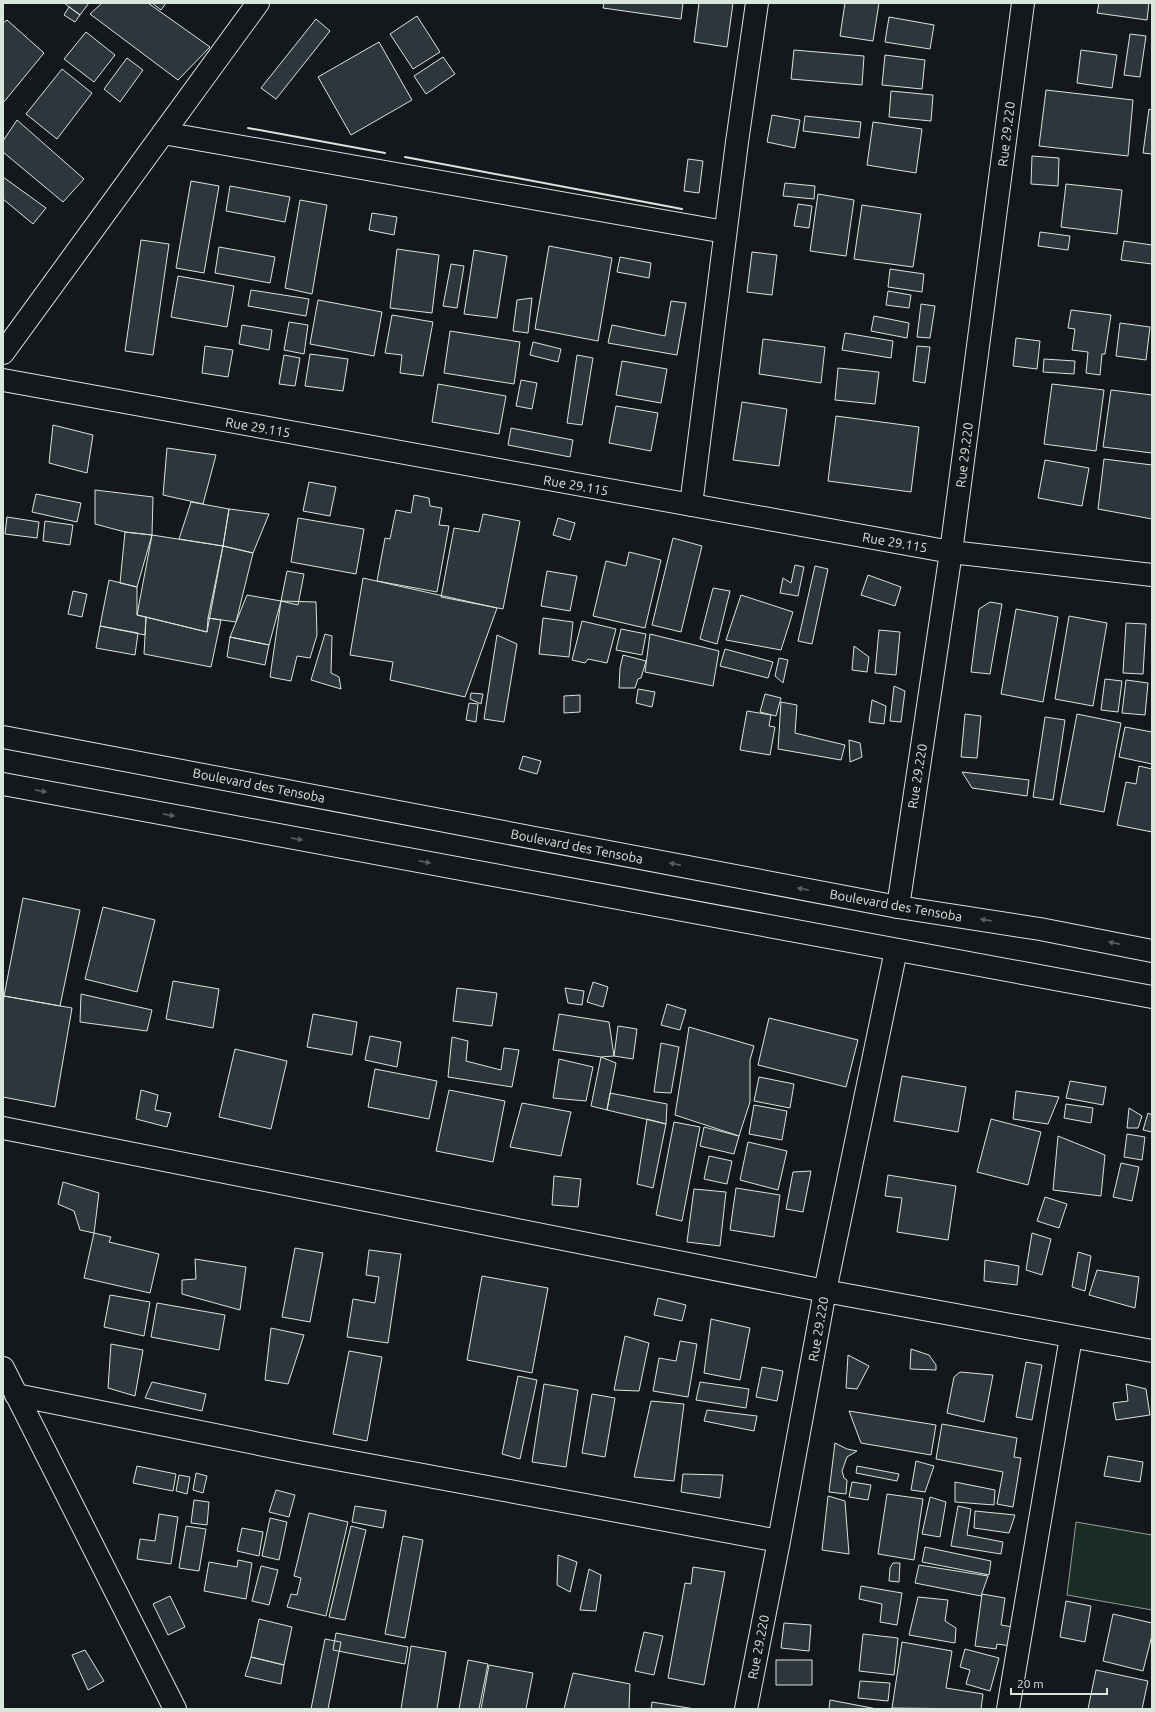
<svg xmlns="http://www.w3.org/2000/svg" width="1155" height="1712" viewBox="0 0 1155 1712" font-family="Ubuntu,sans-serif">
  <rect width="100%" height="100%" fill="#14181c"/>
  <!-- green -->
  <path fill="#1a2d24" stroke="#939e99" d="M1076 1522 1152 1535V1610L1067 1595Z"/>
  <!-- building -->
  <path fill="#2c363c" stroke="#d8e6dc" d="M64 3H89L80 15Z
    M102 3H148L210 47 178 80 90 14Z
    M152 3H166L161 10Z
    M604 3H683L681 19 603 8Z
    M699 3H733L727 47 694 42Z
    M845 3H879L873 41 840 36Z
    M1099 3H1149L1147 20 1097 13Z
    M69 7 80 15 75 22 64 15Z
    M417 16 440 52 413 69 390 34Z
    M889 17 934 25 930 49 885 42Z
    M316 19 330 31 276 99 261 88Z
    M7 20 44 53 3 103V23Z
    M86 32 115 55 94 82 64 59Z
    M1130 34 1146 36 1140 77 1124 75Z
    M379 42 412 100 351 135 318 77Z
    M794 50 864 56 862 85 791 79Z
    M1081 50 1117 55 1112 88 1077 83Z
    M885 55 925 60 922 89 882 85Z
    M443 57 455 74 426 94 414 76Z
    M127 58 143 70 120 102 104 89Z
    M62 69 92 93 57 139 26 114Z
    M1046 90 1133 100 1128 156 1039 146Z
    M891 91 933 95 931 121 889 117Z
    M1149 109 1152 110V154L1143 153Z
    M772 115 800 120 795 148 767 142Z
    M805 116 861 122 859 138 803 131Z
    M17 120 84 179 63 202 3 152V141Z
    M873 122 922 129 916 173 867 165Z
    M1032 156 1059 158 1058 186 1031 184Z
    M688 159 703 161 699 193 684 191Z
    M3 177 46 208 33 224 3 199Z
    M191 181 219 186 204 273 176 268Z
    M785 183 815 186 814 199 783 196Z
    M1066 184 1122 190 1117 234 1061 227Z
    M230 186 290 197 285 222 226 211Z
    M818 194 854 200 846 256 810 251Z
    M300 200 327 205 312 294 285 288Z
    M798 204 812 206 809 228 794 226Z
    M862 205 921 214 913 267 854 259Z
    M372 213 397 217 394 235 369 230Z
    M1040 232 1070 236 1068 250 1038 246Z
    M141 240 169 244 153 355 125 351Z
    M1124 241 1152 245V264L1121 260Z
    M549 246 612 258 598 341 535 329Z
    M219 247 275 257 270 283 215 273Z
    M397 249 439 255 432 313 390 308Z
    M474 250 507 256 497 318 464 314Z
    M752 252 777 255 772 295 747 292Z
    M620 257 651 263 649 278 617 272Z
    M451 264 464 266 457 308 443 306Z
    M890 269 924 274 922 292 888 287Z
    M178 276 234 286 227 327 171 317Z
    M251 290 309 299 306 316 248 306Z
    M888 291 911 295 909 308 886 305Z
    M532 298 528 333 513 331 517 300Z
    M318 300 382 312 374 356 310 344Z
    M671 301 686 303 677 355 608 343 612 325 665 336Z
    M921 304 935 306 930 338 917 337Z
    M1071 310 1111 315 1105 354H1102L1100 375 1086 373 1088 352 1072 350 1075 329 1068 328Z
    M392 315 433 322 423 376 400 373 402 355 385 353Z
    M874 316 909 323 907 338 871 331Z
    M289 322 308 325 304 354 284 350Z
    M1120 323 1150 327 1146 360 1116 356Z
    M242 325 272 330 269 350 239 344Z
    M450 331 520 342 514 384 444 373Z
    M845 333 893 341 891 358 842 350Z
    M1016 338 1040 341 1037 369 1013 366Z
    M763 339 825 347 821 383 759 374Z
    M533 342 561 349 558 362 530 355Z
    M205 346 233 350 228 377 202 373Z
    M917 346 930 347 925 383 913 381Z
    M310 354 348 359 343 391 305 386Z
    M284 355 300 358 295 386 279 384Z
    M577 355 593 358 582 425 567 423Z
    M1044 359 1075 361 1074 374 1043 372Z
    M622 361 667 369 661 403 616 395Z
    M838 368 879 372 875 404 835 400Z
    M521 380 537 383 532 409 516 406Z
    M438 384 506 396 499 434 432 422Z
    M1052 384 1104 390 1096 451 1044 444Z
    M1111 390 1152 395V453L1103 447Z
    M742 402 787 409 779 466 733 460Z
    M616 406 658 413 651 451 609 443Z
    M836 416 919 427 911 492 828 481Z
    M53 425 93 435 87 473 49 463Z
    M511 428 573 440 570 457 508 445Z
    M167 448 216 455 203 504 163 495Z
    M1104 459 1152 465V519L1098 509Z
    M1045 460 1089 468 1082 506 1038 498Z
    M309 482 336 487 330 516 303 511Z
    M95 490 153 497 152 535 125 532 95 524Z
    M36 494 81 503 77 522 32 512Z
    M414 495 429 498 430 506 442 508 439 525 449 526 437 592 377 581 385 538 390 539 396 510 411 513Z
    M191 502 229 509 223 546 179 539Z
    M229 509 269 514 253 553 223 546Z
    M483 514 520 521 503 609 441 597 454 528 479 532Z
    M7 517 39 522 37 538 5 534Z
    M298 518 364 529 356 574 291 562Z
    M558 518 575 523 570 540 553 535Z
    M45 521 73 525 70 545 43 541Z
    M125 532 152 535 137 587 120 583Z
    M152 535 223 546 207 632 137 615Z
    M673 538 702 546 681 632 652 625Z
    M223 546 253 553 236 622 208 618Z
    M629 552 661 560 645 628 593 616 606 561 626 566Z
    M795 565 804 567 798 596 780 593 783 578 791 583Z
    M815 566 828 569 812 644 798 641Z
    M287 571 304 574 298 605 281 601Z
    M547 571 577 576 570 611 541 606Z
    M868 575 901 587 895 606 861 595Z
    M363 578 497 608 465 697 390 680 393 662 350 655Z
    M109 580 137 587V615L146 617 145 635 100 626Z
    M713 588 730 591 717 644 700 639Z
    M73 591 87 594 82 617 68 614Z
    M247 595 281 601 269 645 230 637Z
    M741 595 793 612 781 650 726 640Z
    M281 601 316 602 317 635 310 658 297 656 291 681 270 677Z
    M990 602 1002 604 990 674 971 672 979 609Z
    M1016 609 1058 617 1043 702 1001 694Z
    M1069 616 1107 623 1093 706 1055 699Z
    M146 617 207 632 208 618 221 620 211 667 144 654Z
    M543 618 573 622 569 657 539 654Z
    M582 621 616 629 607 663 588 659 585 663 572 660Z
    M1126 623 1146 624 1143 674 1123 673Z
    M100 626 138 633 135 655 96 648Z
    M621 629 646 634 642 655 616 650Z
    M879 630 900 632 896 675 875 673Z
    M325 634 332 636 331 673 339 677 341 689 311 680Z
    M650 634 719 651 713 686 645 672Z
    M497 635 517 644 504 722 484 719Z
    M230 637 269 645 265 665 227 657Z
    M854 646 869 657 867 672 852 670Z
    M725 649 773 662 768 678 720 666Z
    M623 655 646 661 641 678 638 679 635 688H619L620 668Z
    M779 658 788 660 783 683 775 676Z
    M1105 679 1122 681 1118 712 1101 710Z
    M1126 680 1148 683 1145 715 1122 713Z
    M894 686 905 691 901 722 890 721Z
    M638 689 655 692 652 707 636 703Z
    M471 693 483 694 481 704 470 699Z
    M765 694 781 698 776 716 760 712Z
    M580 695V712L564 713V696Z
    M872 700 886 706 884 724 869 722Z
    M781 702 797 705 795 733 845 745 841 760 778 749Z
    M469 703 478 704 476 722 466 720Z
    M747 711 771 715 769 726 775 727 770 755 740 750Z
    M965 714 981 716 977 758 961 757Z
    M1077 714 1121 723 1104 812 1060 804Z
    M1045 717 1065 720 1053 800 1033 797Z
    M1125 727 1152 732V764L1119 757Z
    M849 740 860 743 862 757 850 762Z
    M523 756 541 761 537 774 519 769Z
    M1139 766 1152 769V832L1117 825 1126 782 1136 784Z
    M962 772 1029 780 1027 796 972 788Z
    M23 898 80 910 60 1006 4 996Z
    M103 907 155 920 137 992 85 979Z
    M173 981 219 989 213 1028 166 1019Z
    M593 982 608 987 603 1007 587 1002Z
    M457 988 497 993 492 1026 453 1021Z
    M565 988 584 991 582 1005 568 1003Z
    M81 994 152 1010 147 1031 80 1022Z
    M4 996 72 1008 55 1107 3 1097V1004Z
    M667 1004 686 1010 680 1030 661 1025Z
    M313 1014 357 1022 352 1055 307 1047Z
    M559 1014 609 1022 614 1056 601 1057 553 1050Z
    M769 1018 858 1040 846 1087 758 1065Z
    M618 1026 637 1029 633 1059 614 1056Z
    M689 1027 754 1046 750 1060V1102L739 1136 675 1115Z
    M370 1036 401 1042 397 1067 365 1060Z
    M452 1037 468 1041 466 1061 501 1070 504 1048 519 1050 512 1087 448 1077Z
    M661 1043 679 1047 671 1093 654 1092Z
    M235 1049 287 1061 271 1129 219 1117Z
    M601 1057 616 1063 607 1110 591 1106Z
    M559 1059 593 1067 586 1101 553 1098Z
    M375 1069 437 1081 429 1119 368 1107Z
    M902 1076 966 1087 958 1132 894 1121Z
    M759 1077 794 1084 790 1108 754 1101Z
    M1070 1081 1106 1087 1103 1105 1066 1098Z
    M141 1090 158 1095 155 1110 171 1113 167 1127 136 1119Z
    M449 1090 505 1101 493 1162 436 1151Z
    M1016 1091 1059 1097 1048 1124 1013 1119Z
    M610 1093 667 1104 666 1124 607 1110Z
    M522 1103 571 1112 561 1156 510 1147Z
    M1066 1104 1093 1108 1091 1123 1064 1118Z
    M754 1105 787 1111 782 1140 749 1134Z
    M1129 1108 1142 1116 1138 1128H1127Z
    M1148 1113 1152 1115V1132L1143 1130Z
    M647 1119 666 1124 653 1188 637 1184Z
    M991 1119 1041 1132 1028 1185 977 1172Z
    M674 1122 700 1127 682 1221 656 1215Z
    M704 1127 739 1136 734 1154 700 1146Z
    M1127 1134 1145 1137 1142 1160 1124 1157Z
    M1058 1136 1105 1155 1101 1196 1053 1190Z
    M748 1142 787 1151 778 1190 740 1180Z
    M709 1156 732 1161 727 1184 704 1179Z
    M1121 1163 1139 1167 1132 1201 1113 1197Z
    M811 1171 803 1212 786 1209 793 1172Z
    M888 1175 956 1186 948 1240 897 1232 902 1198 885 1196Z
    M554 1176 581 1179 578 1207 552 1205Z
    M63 1182 99 1193 94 1233 80 1230 74 1211 58 1204Z
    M736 1188 780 1195 774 1237 730 1230Z
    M694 1189 726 1192 720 1246 687 1242Z
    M1045 1197 1067 1204 1059 1228 1037 1221Z
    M94 1233 111 1237 109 1242 159 1254 150 1293 84 1278Z
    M1032 1233 1051 1239 1042 1275 1026 1270Z
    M295 1248 323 1253 310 1322 282 1317Z
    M369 1250 401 1254 388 1343 347 1337 353 1299 375 1303 379 1277 366 1275Z
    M1078 1252 1091 1256 1085 1291 1072 1287Z
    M195 1259 246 1267 240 1310 182 1294V1280L196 1279Z
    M985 1260 1019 1266 1017 1285 984 1281Z
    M1097 1270 1139 1277 1135 1308 1089 1295Z
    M482 1276 548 1288 532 1373 467 1360Z
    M110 1295 150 1302 144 1336 104 1327Z
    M658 1298 686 1305 682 1321 654 1315Z
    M157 1303 225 1315 219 1350 151 1337Z
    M711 1319 750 1328 740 1380 704 1373Z
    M271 1328 304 1335 288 1384 265 1380Z
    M625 1336 649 1343 639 1391 614 1390Z
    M680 1341 697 1344 688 1397 653 1391 659 1358 676 1361Z
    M111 1344 143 1350 135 1396 108 1388Z
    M911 1349 929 1355 936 1365V1370L910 1369Z
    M349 1351 382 1357 367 1441 333 1434Z
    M848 1355 869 1366 857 1389 846 1388Z
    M1026 1362 1042 1365 1032 1420 1016 1417Z
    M762 1367 783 1371 777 1401 756 1397Z
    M960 1372 993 1375 984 1422 947 1413 954 1377Z
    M518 1376 537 1380 520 1459 502 1454Z
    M152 1382 206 1394 202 1411 145 1398Z
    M700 1382 749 1389 746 1408 696 1400Z
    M544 1384 578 1390 566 1467 532 1462Z
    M1126 1384 1146 1389 1150 1415 1116 1420 1113 1403 1128 1401Z
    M592 1394 615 1398 605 1457 582 1453Z
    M651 1401 684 1404 674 1481 634 1477Z
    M707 1410 757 1416 754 1431 704 1421Z
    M849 1411 936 1425 931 1455 861 1443Z
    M942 1424 1017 1438 1014 1457 1021 1458 1013 1507 997 1504 1003 1472 936 1459Z
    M835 1443 847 1449 857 1451 847 1457 842 1471 844 1478 847 1480 846 1494 829 1492Z
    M1108 1456 1143 1462 1140 1482 1104 1476Z
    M916 1461 934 1466 925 1492 911 1490Z
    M137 1466 176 1474 173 1491 133 1483Z
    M857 1466 899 1474 897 1481 856 1473Z
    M196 1473 207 1476 203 1493 193 1490Z
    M683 1474 723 1475 720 1498 681 1492Z
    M179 1475 190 1477 187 1494 176 1491Z
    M852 1482 871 1485 868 1500 849 1497Z
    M955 1482 995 1490 994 1505 955 1502Z
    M276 1490 295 1495 289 1517 269 1512Z
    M887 1494 923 1499 914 1560 878 1554Z
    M828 1496 845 1501 849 1554 822 1550Z
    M930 1497 946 1502 940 1537 922 1534Z
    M194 1500 209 1502 207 1525 191 1523Z
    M355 1506 386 1511 383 1528 352 1522Z
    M958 1506 971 1509 967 1535 1003 1542 1001 1554 951 1546Z
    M975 1511 1015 1515 1009 1533 974 1528Z
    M309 1513 348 1522 326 1616 287 1607 291 1594 297 1595 301 1578 294 1576Z
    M159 1514 178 1517 171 1564 137 1559 140 1539 155 1541Z
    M270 1518 287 1522 279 1560 262 1556Z
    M186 1526 206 1529 199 1571 179 1568Z
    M351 1526 366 1530 345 1620 329 1617Z
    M242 1528 263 1532 259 1556 237 1551Z
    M403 1536 423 1540 405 1638 385 1634Z
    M925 1547 991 1561 989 1575 922 1562Z
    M558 1555 577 1562 570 1592 557 1585Z
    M238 1560 252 1563 246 1599 204 1591 209 1562 237 1567Z
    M893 1563H900L899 1582 889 1581 890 1568Z
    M919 1565 988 1576 981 1596 915 1583Z
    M261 1566 278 1570 269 1605 252 1601Z
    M693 1567 725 1572 704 1685 668 1678 685 1583 691 1584Z
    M589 1569 601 1575 596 1611 580 1610Z
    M861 1586 902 1593 897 1625 880 1622 882 1604 859 1599Z
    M982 1594 1005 1598 1001 1625 1013 1627 1011 1646 997 1644 996 1649 975 1646Z
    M170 1596 185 1627 168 1635 153 1604Z
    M918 1597 948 1600 945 1621 956 1628 955 1643 909 1635Z
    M1066 1601 1091 1606 1085 1642 1060 1637Z
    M1113 1614 1152 1623V1635L1143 1671 1103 1661Z
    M259 1619 292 1627 284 1665 251 1657Z
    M784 1623 811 1625 809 1651 781 1648Z
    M644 1632 663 1636 654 1675 635 1671Z
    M336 1633 408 1647 405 1664 333 1650Z
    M863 1634 898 1638 894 1675 859 1671Z
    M325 1639 341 1642 328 1709H311Z
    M902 1642 952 1651 946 1688 983 1694 981 1709 892 1708Z
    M411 1646 446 1652 437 1709H401Z
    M965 1649 999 1658 990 1691 966 1684 970 1670 960 1667Z
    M85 1650 104 1681 88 1690 72 1655Z
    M251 1657 284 1665 281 1684 245 1676Z
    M468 1660 488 1664 479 1709H459Z
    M776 1660H812V1685H776Z
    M489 1665 533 1673 526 1709H481Z
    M1096 1670 1148 1681 1142 1709H1088Z
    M573 1673 630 1684 629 1709H564Z
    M860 1681 890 1683 888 1701 858 1698Z
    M830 1700 877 1709H829Z
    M652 1702 695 1709H651Z"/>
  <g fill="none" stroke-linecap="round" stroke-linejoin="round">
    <!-- street casing -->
    <g stroke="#d8e6dc" stroke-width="24">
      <path id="street" d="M163 133 725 232
        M3 353 258 3
        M3 380 951 552 1152 575
        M691 505 737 142 757 3
        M898 907 951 552 1023 3
        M3 1128 825 1291 1152 1351
        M3 1368 175 1709
        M16 1395 304 1453 779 1541
        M746 1709 779 1541 825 1291 896 950
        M1008 1709 1071 1337"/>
    </g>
    <!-- primary casing -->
    <g stroke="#d8e6dc" stroke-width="24">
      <path id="primary" d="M3 737 898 907 1040 929 1152 951
        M3 784 1152 997"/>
    </g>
    <!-- street -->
    <use href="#street" stroke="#14181c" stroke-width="22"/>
    <!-- primary -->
    <use href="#primary" stroke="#14181c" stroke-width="22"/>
    <!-- wall -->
    <path stroke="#d8e6dc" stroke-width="2" d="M248 128 385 153
      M405 157 682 209"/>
  </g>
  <!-- one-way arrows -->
  <defs><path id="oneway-solid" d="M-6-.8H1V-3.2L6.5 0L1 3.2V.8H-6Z"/></defs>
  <g fill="#59605f">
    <use href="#oneway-solid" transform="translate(41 791) rotate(11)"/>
    <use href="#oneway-solid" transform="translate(169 815) rotate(11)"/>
    <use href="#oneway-solid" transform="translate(297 839) rotate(11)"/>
    <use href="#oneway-solid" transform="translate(425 862) rotate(11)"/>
    <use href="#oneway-solid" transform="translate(675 864) rotate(-169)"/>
    <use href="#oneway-solid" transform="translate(803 889) rotate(-169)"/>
    <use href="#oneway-solid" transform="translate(986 920) rotate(-171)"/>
    <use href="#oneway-solid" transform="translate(1114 943) rotate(-169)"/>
  </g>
  <g text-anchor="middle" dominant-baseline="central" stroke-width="3" stroke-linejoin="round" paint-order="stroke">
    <!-- street labels -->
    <g font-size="13" fill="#d8e6dc" stroke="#14181c">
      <text transform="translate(1006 134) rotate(-83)">Rue 29.220</text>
      <text transform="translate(258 427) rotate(10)">Rue 29.115</text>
      <text transform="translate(964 455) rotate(-83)">Rue 29.220</text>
      <text transform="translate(576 485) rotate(10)">Rue 29.115</text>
      <text transform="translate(895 542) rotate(10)">Rue 29.115</text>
      <text transform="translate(917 776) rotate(-81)">Rue 29.220</text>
      <text transform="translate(259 785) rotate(11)">Boulevard des Tensoba</text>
      <text transform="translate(577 846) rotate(11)">Boulevard des Tensoba</text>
      <text transform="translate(896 905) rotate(10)">Boulevard des Tensoba</text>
      <text transform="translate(818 1329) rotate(-80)">Rue 29.220</text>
      <text transform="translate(758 1647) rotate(-79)">Rue 29.220</text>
    </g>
  </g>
  <!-- border -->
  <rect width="1155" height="1712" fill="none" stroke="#d8e6dc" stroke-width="8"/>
  <!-- scale -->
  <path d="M1011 1688v6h96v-6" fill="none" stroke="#d8e6dc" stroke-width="2"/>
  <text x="1017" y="1688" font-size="12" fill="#d8e6dc" stroke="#14181c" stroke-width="3" paint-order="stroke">20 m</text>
</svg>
